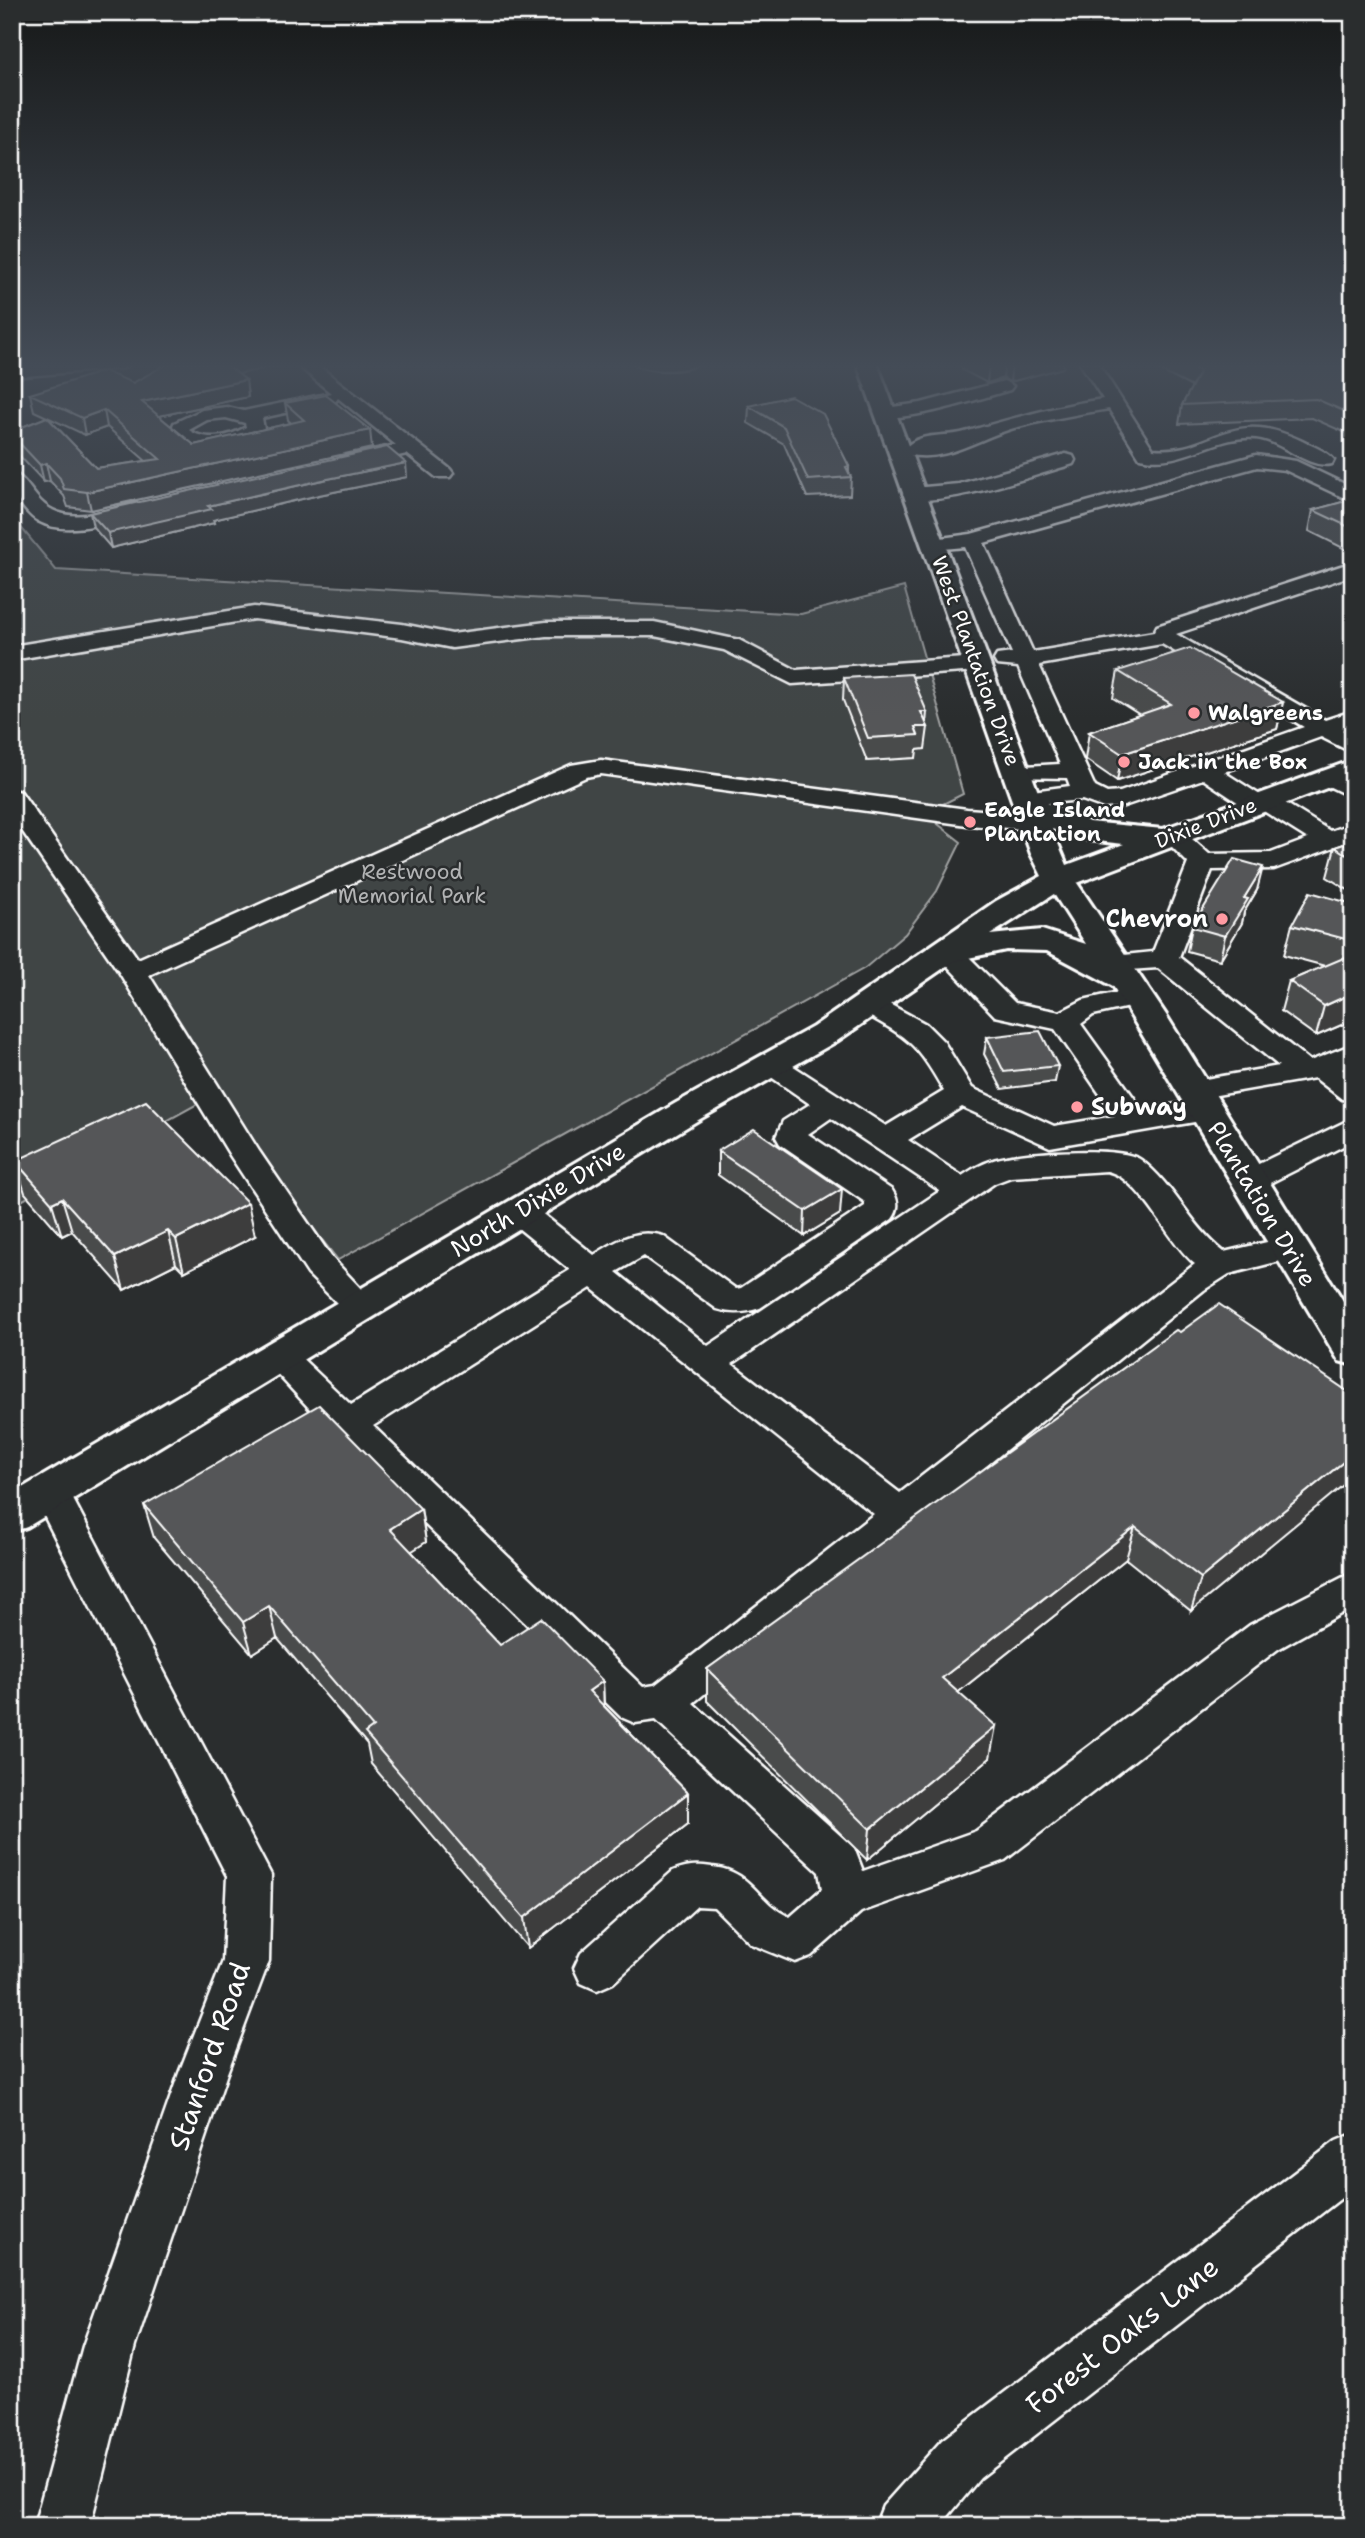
<svg xmlns="http://www.w3.org/2000/svg" width="1365" height="2538" viewBox="0 0 1365 2538" font-family="'Shantell Sans',sans-serif">
  <rect width="100%" height="100%" fill="#2a2d2e"/>
  <filter id="ink" filterUnits="userSpaceOnUse"><feTurbulence type="fractalNoise" baseFrequency=".0143" numOctaves="2"/><feDisplacementMap in="SourceGraphic" scale="14" xChannelSelector="R" yChannelSelector="G"/><feConvolveMatrix kernelMatrix="1 2 1 2 8 2 1 2 1" color-interpolation-filters="sRGB"/></filter>
  <g filter="url(#ink)">
    <!-- green -->
    <path fill="#414445" stroke="#a0a2a2" stroke-width="2" d="M19 525 56 570 801 614 904 587 963 794 943 804 938 824 961 842 937 891 905 934 865 968 338 1260 210 1097 12 1206V527Z"/>
    <g fill="none" stroke-linecap="round" stroke-linejoin="round">
      <!-- minor casing -->
      <g stroke="#fff" stroke-width="5">
        <path id="minor" d="M60 363H133L124 368 12 377V367Z
          M295 363H315L450 469 453 473 450 477H436L407 454 348 467 341 465 339 461 341 457 396 445 338 398 335 402 262 418 264 429 262 433C238 449 191 458 171 432L174 423 202 410 227 407 244 411 331 393ZM226 418 245 423 246 427C229 437 206 442 189 430L207 420Z
          M635 363H698C688 372 645 372 635 363Z
          M1080 363H1098L1153 449C1213 455 1228 405 1302 441 1312 446 1327 451 1334 460L1332 464C1308 470 1281 440 1256 438 1216 434 1182 468 1140 458L1109 409C1077 414 1045 420 1014 428 978 438 945 464 906 454L904 450C918 431 945 438 965 432 1011 419 1055 406 1103 399Z
          M1004 381 1013 386 1010 390C988 396 889 429 875 413L878 409 921 403Z
          M1066 454 1073 456 1075 460 1073 464C1046 472 920 515 903 494L913 488 959 484Z
          M1256 455 1296 461 1353 488V502L1285 470 1257 467 984 543 1033 652 1154 632 1157 626 1353 562V575L1176 634 1325 720 1353 711V726L1342 730 1353 736V753L1321 737 1224 772 1260 795 1274 796 1330 831 1353 823V840L1274 869 1212 870 1179 957 1310 1061 1353 1044V1064L1342 1069 1353 1077V1101L1342 1099 1315 1078 1194 1099 1183 1097 1179 1090 1183 1083 1279 1066 1158 968 1115 971 1105 969 1101 963 1105 957 1153 952 1188 863 1161 836 1165 831H1183L1209 854 1271 853 1308 839 1262 810 1248 809 1203 779 1124 806 1104 808 1082 800 1026 805 1017 803 1014 798 1017 793 1070 786 1067 778 1008 777 1005 772 1008 767 1060 764 1018 667 997 665 994 660 997 655 1012 653 965 547 933 550 923 544 926 540 971 534ZM1162 644 1304 727 1120 792 1107 793 1095 787 1039 665Z
          M12 473C23 476 29 488 36 496 62 529 100 512 135 503L145 509 142 513C111 521 68 538 38 521 27 515 20 502 12 492Z
          M254 607 402 624 452 634 546 622H654L739 640 796 670 978 657 989 664 978 671 792 684 724 650 654 636H546L452 648 402 638 254 619 12 660V646Z
          M601 760 967 809 1035 814 1044 817 1048 822 1044 827 1035 830 967 825 601 774 586 777 149 975 259 1151 332 1258 378 1307 373 1315 361 1319 349 1315 308 1274 231 1157 119 972 12 816V790L21 792 138 959 571 765Z
          M1329 770 1353 781V798L1320 782 1317 777 1320 772Z
          M951 947 961 949 1015 1003 1060 1012 1083 1000 1137 988 1147 991 1151 997 1147 1003 1093 1015 1081 1024 1142 1109 1206 1100 1217 1103 1221 1110 1217 1117 1206 1120 1050 1147 962 1107 908 1140 962 1176C975 1167 991 1159 1007 1157 1032 1152 1122 1146 1141 1160 1174 1185 1191 1226 1224 1252L1288 1237 1300 1240 1304 1248 1300 1256 1229 1274 1204 1290 693 1703 854 1848 863 1871 976 1831 1250 1625 1353 1572V1607L1278 1649 1005 1860 861 1912 811 1956 795 1962 751 1944 714 1907 697 1906 613 1983 597 1990 581 1983 574 1968 581 1953 673 1871C687 1865 697 1865 712 1867 752 1870 758 1904 790 1917L822 1889 819 1872 656 1720 635 1723 621 1717 334 1435 260 1355 265 1346 277 1342 289 1346 351 1405 570 1270 507 1219 502 1211 507 1203 518 1200 529 1203 594 1255C617 1241 635 1228 663 1236L736 1289 741 1288 865 1206V1202L780 1144 776 1137 783 1121 810 1104 761 1070 756 1064 761 1058 771 1055 781 1058 886 1126 944 1091C916 1042 909 1038 860 1011L856 1005 860 999 870 996 880 999 926 1024 944 1042 972 1088 1054 1126 1115 1116 1055 1029 995 1016 937 955 941 949ZM831 1118 940 1191 708 1346 616 1272 644 1256 717 1309C732 1314 745 1313 760 1308L892 1219C899 1209 899 1201 892 1190L808 1134ZM1107 1171C1141 1178 1167 1241 1195 1264L900 1493 732 1364 995 1183 1011 1177ZM591 1288 874 1514 655 1685 643 1687 373 1426Z
          M1353 1118V1141L1260 1188 1249 1191 1238 1188 1233 1181 1238 1174Z
          M51 1478 64 1482 271 1875 269 1961 227 2073 135 2346 90 2526H34L83 2346 179 2073 223 1961 227 1876 32 1492 38 1482Z
          M1353 2134V2189L980 2478 940 2526H875L883 2506 942 2440 1336 2141Z"/>
      </g>
      <!-- major casing -->
      <g stroke="#fff" stroke-width="6">
        <path id="major" d="M857 363H877L1041 800 1089 822 1163 829 1353 760V778L1077 883 1166 1015 1353 1317V1365L1339 1361 1113 986 1047 951 1006 950 954 961 837 1041 700 1119 27 1527 12 1532V1494L676 1103 813 1027 996 901 1042 876 1031 854ZM1052 829 1088 840 1124 844 1067 865ZM1054 894 1086 944 1042 930 990 935Z"/>
      </g>
      <!-- minor -->
      <use href="#minor" fill="#2a2d2e" fill-rule="evenodd"/>
      <!-- major -->
      <use href="#major" fill="#2a2d2e" fill-rule="evenodd"/>
    </g>
    <!-- wall -->
    <path fill="#494b4c" stroke="#fff" stroke-width="2" fill-rule="evenodd" d="M159 363H281V365L238 374 246 380 248 397 159 416 194 445 291 423 288 420 285 403 372 448 91 510 68 507 64 496 50 481 44 482 14 450 12 443V431L47 417 34 411 30 394 133 383 164 366ZM47 417 85 435 107 427 146 461 96 468Z
      M962 363H1064L1063 368 1010 382 1003 378 987 383 962 370Z
      M1145 363H1353V436L1312 418 1179 424 1182 405 1192 387Z
      M749 406 849 466V473L851 477 850 495 807 497 784 444 748 423Z
      M407 477 319 495 213 520 214 523 111 548 93 527 90 513Z
      M1353 499V553L1309 531 1313 510Z
      M1118 671 1283 702 1277 729 1117 781 1085 759 1089 732 1140 715 1113 698Z
      M844 678 927 712 926 724 928 727 925 749 917 750 916 758 867 761 843 700Z
      M1353 841V893L1327 877 1335 847Z
      M1257 890 1244 912 1242 923 1220 960 1187 951 1192 927Z
      M1353 904V1020L1316 1036 1281 1011 1289 981 1325 966 1284 955 1292 925Z
      M987 1037 1058 1066 1055 1082 1002 1089 984 1054Z
      M718 1151 840 1214 804 1236 718 1175Z
      M15 1161 255 1236 184 1272 176 1264 124 1290 72 1231 62 1236 25 1193Z
      M1180 1332 1353 1395 1191 1611 1126 1559 958 1692 990 1758 867 1860 707 1701V1669Z
      M144 1505 421 1509 426 1542 411 1551 500 1645 603 1681 604 1706 688 1793V1824L528 1948 371 1764 367 1744 277 1638 252 1654 154 1538Z"/>
    <!-- shaded-wall -->
    <path fill="#3c3d3e" stroke="#fff" stroke-width="2" d="M221 363H281V365L224 377Z
      M992 363H1005L1003 378 987 383 989 364Z
      M1012 363H1064L1063 368 1010 382Z
      M1345 363H1353V379L1340 364Z
      M246 380 248 397 145 419 142 402Z
      M104 410 107 427 85 435 82 418Z
      M370 430 372 448 91 510 87 492Z
      M46 463 50 481 44 482 40 465Z
      M406 463 407 477 319 495 213 520 214 523 111 548 108 533 208 506 318 481Z
      M1283 702 1277 729 1117 781 1122 754Z
      M1263 867 1257 890 1244 912 1242 923 1220 960 1225 936 1244 898Z
      M1353 993V1020L1316 1036 1324 1006Z
      M842 1189 840 1214 804 1236 805 1211Z
      M62 1198 72 1231 62 1236 52 1203Z
      M248 1203 255 1236 184 1272 176 1239Z
      M168 1231 176 1264 124 1290 115 1257Z
      M1353 1454V1477L1191 1611 1201 1578Z
      M421 1509 426 1542 395 1562 390 1529Z
      M1135 1527 1126 1559 937 1709 942 1678Z
      M269 1606 277 1638 252 1654 243 1622Z
      M603 1681 604 1713 589 1691Z
      M996 1726 990 1758 867 1860 870 1829Z
      M688 1793V1824L528 1948 524 1918Z"/>
    <!-- building -->
    <path fill="#555758" stroke="#fff" stroke-width="2" d="M169 363H224L246 380 142 402 194 445 304 420 285 403 326 395 370 430 87 492 64 489 60 478 46 463 40 465 12 435V431L47 417 96 468 160 459 104 410 82 418 30 394 104 371 133 383Z
      M1184 363H1345L1340 364 1353 370V415L1316 399 1182 405 1200 371Z
      M791 396 823 414 849 466 846 467 851 477 808 480 784 427 749 406Z
      M387 447 406 463 318 481 208 506 212 509 108 533 90 513Z
      M1353 499V529L1313 510Z
      M1190 648 1283 702 1122 754 1089 732 1171 704 1118 671Z
      M911 674 927 712H921L928 727H915L918 735 868 738 844 678Z
      M1353 841V859L1335 847Z
      M1234 859 1263 867 1244 898 1248 899 1225 936 1192 927Z
      M1310 892 1353 904V941L1292 925Z
      M1353 954V993L1324 1006 1289 981Z
      M1040 1031 1058 1066 1004 1072 987 1037Z
      M146 1101 248 1203 176 1239 168 1231 115 1257 62 1198 52 1203 15 1161Z
      M754 1129 842 1189 805 1211 718 1151Z
      M1219 1304 1353 1395V1454L1201 1578 1135 1527 942 1678 996 1726 870 1829 707 1669 1176 1330 1180 1332Z
      M319 1405 421 1509 390 1529 500 1645 541 1618 603 1681 589 1691 688 1793 524 1918 365 1733 373 1727 269 1606 243 1622 144 1505Z"/>
  </g>
  <!-- sky -->
  <linearGradient id="sky" x2="0" y2="1"><stop stop-color="#171919"/><stop offset="0.51" stop-color="#444c57"/><stop offset="1" stop-color="#444c57" stop-opacity="0"/></linearGradient>
  <rect width="1365" height="718" fill="url(#sky)"/>
  <!-- markers -->
  <g fill="#ff9aa2" stroke="#2a2d2e" stroke-width="2.5">
    <circle cx="1194" cy="713" r="7"/>
    <circle cx="1124" cy="762" r="7"/>
    <circle cx="970" cy="822" r="7"/>
    <circle cx="1222" cy="919" r="7"/>
    <circle cx="1077" cy="1107" r="7"/>
  </g>
  <g text-anchor="middle" dominant-baseline="central" stroke-width="5" stroke-linejoin="round" paint-order="stroke">
    <!-- far-street labels -->
    <g font-size="21" fill="#fff" stroke="#2a2d2e">
      <text transform="translate(976 661) rotate(70)">West Plantation Drive</text>
      <text transform="translate(1206 823) rotate(-21)">Dixie Drive</text>
    </g>
    <!-- far-poi labels -->
    <g font-size="21" font-weight="bold" fill="#fff" stroke="#2a2d2e" text-anchor="start">
      <text x="1208" y="713">Walgreens</text>
      <text x="1138" y="762">Jack in the Box</text>
      <text x="984" y="810">Eagle Island<tspan x="984" dy="24">Plantation</tspan></text>
    </g>
    <!-- far-park labels -->
    <g font-size="21" fill="#b3b4b5" stroke="#2a2d2e">
      <text x="412" y="872">Restwood<tspan x="412" dy="24">Memorial Park</tspan></text>
    </g>
    <!-- poi labels -->
    <g font-size="24" font-weight="bold" fill="#fff" stroke="#2a2d2e" text-anchor="end">
      <text x="1208" y="919">Chevron</text>
      <text x="1091" y="1107" text-anchor="start">Subway</text>
    </g>
    <!-- street labels -->
    <g font-size="24" fill="#fff" stroke="#2a2d2e">
      <text transform="translate(538 1200) rotate(-31)">North Dixie Drive</text>
      <text transform="translate(1262 1204) rotate(59)">Plantation Drive</text>
    </g>
    <!-- near-street labels -->
    <g font-size="28" fill="#fff" stroke="#2a2d2e">
      <text transform="translate(209 2056) rotate(-71)">Stanford Road</text>
      <text transform="translate(1122 2335) rotate(-38)">Forest Oaks Lane</text>
    </g>
  </g>
  <!-- margin -->
  <rect width="1365" height="2538" fill="none" stroke="#2a2d2e" stroke-width="42"/>
  <rect x="21" y="21" width="1323" height="2496" fill="none" stroke="#fff" stroke-width="2.5" filter="url(#ink)"/>
</svg>
